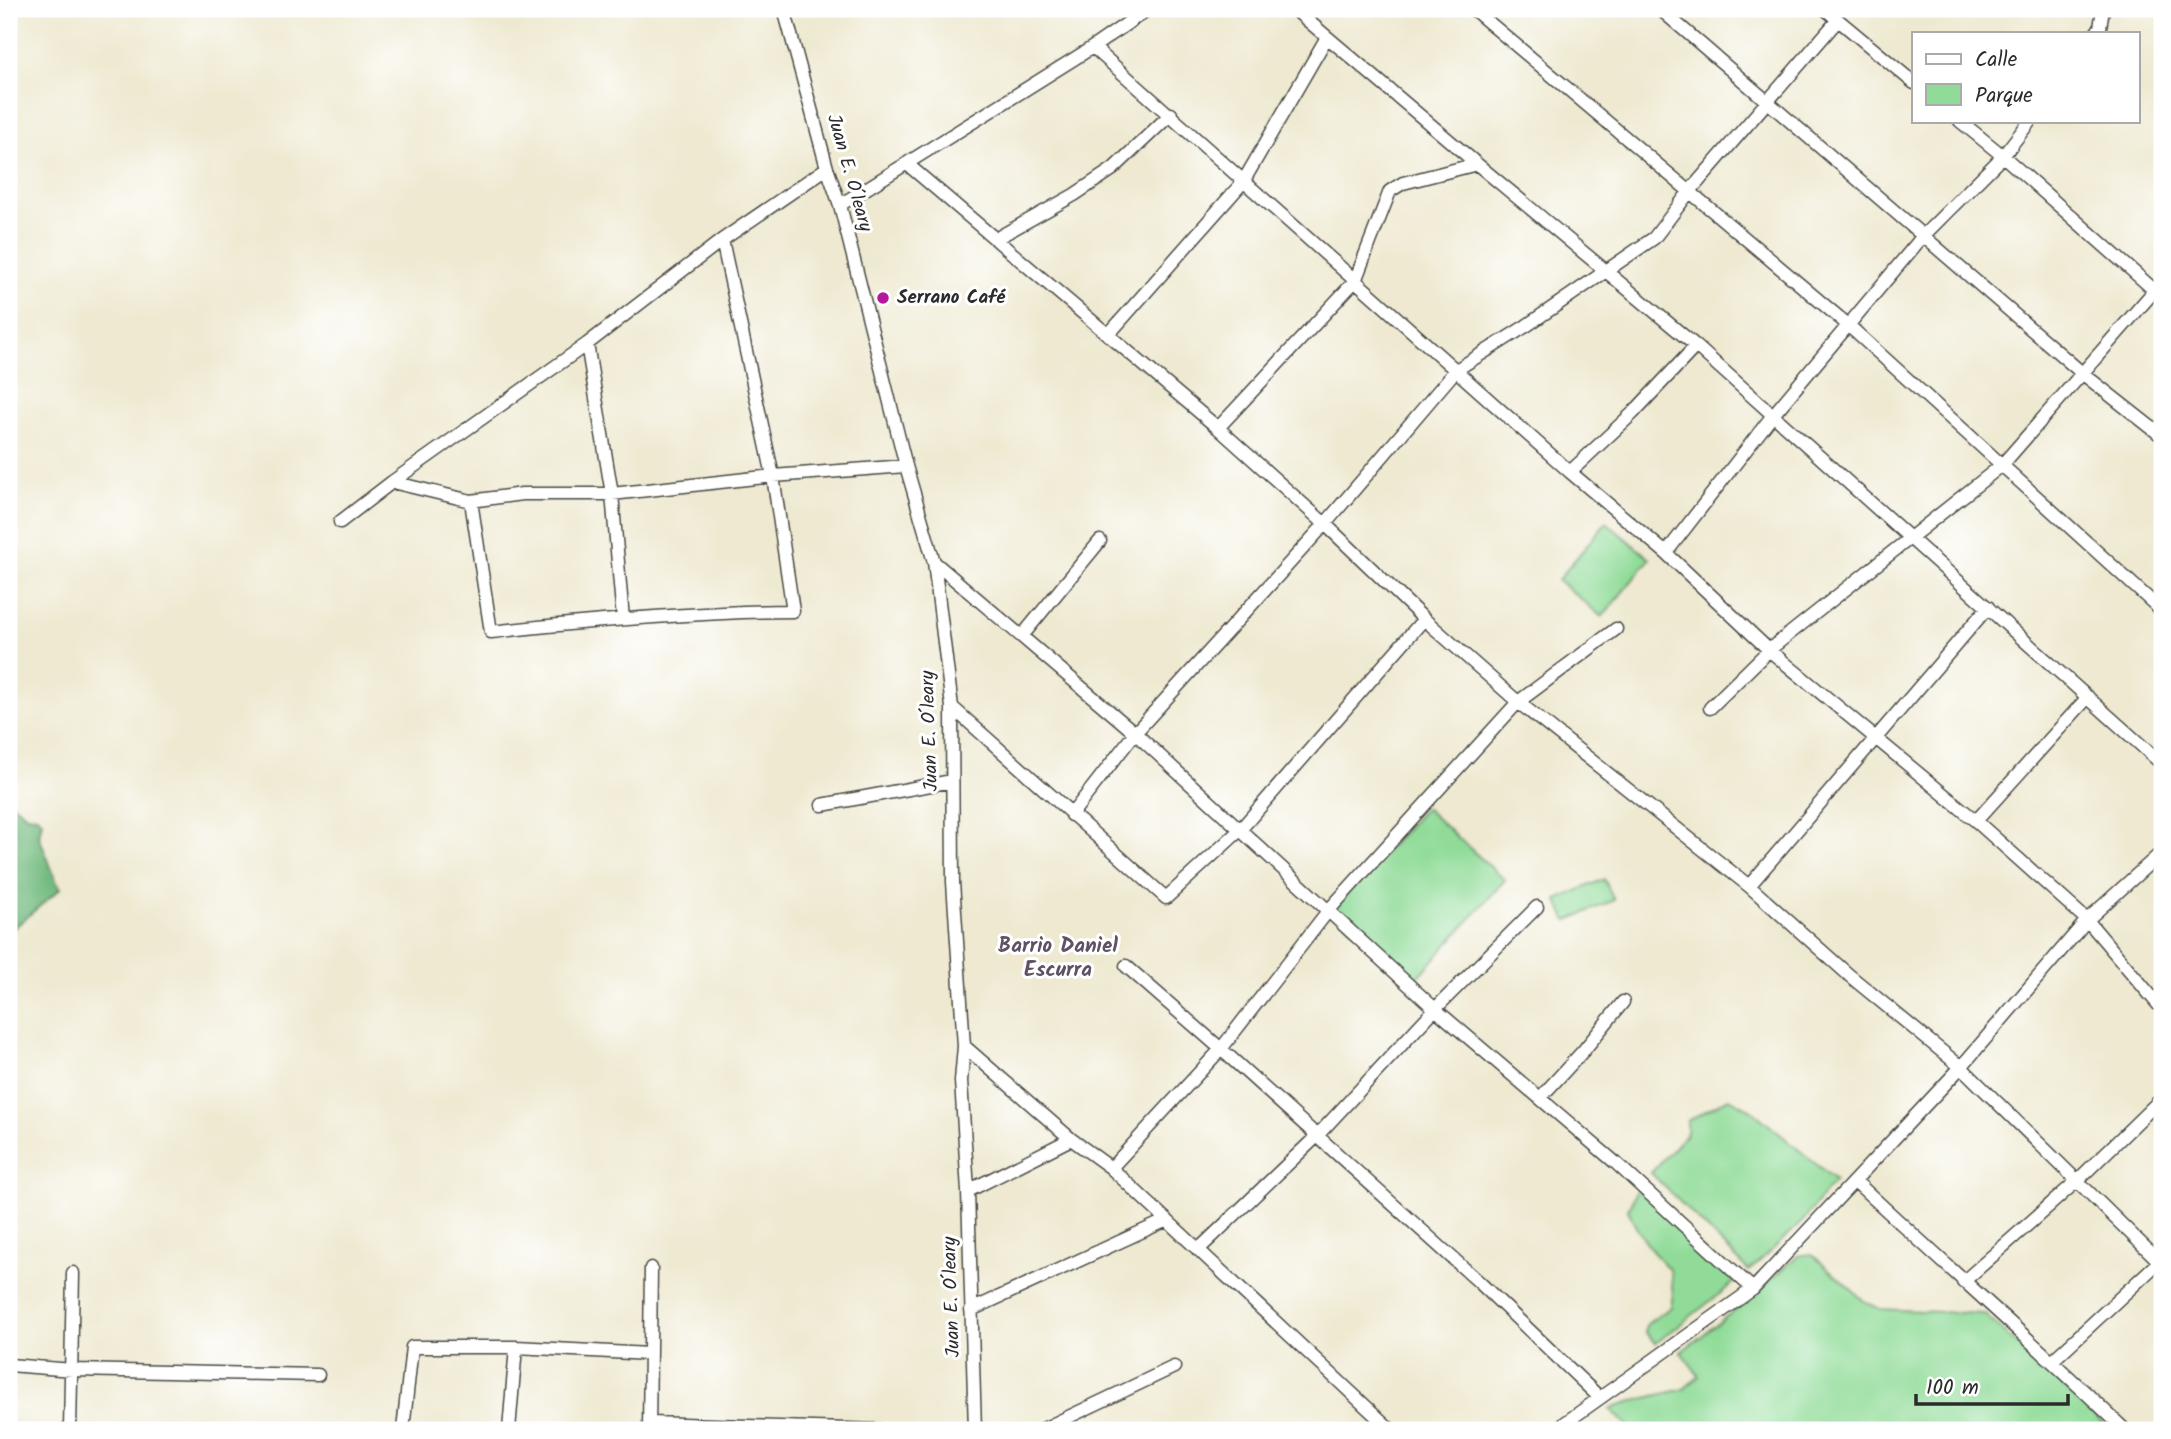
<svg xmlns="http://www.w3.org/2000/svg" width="2171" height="1439" viewBox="0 0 2171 1439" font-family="Kalam,sans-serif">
  <rect width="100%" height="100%" fill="#fff"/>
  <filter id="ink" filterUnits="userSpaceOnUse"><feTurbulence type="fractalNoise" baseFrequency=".0143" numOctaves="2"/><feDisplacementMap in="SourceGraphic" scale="14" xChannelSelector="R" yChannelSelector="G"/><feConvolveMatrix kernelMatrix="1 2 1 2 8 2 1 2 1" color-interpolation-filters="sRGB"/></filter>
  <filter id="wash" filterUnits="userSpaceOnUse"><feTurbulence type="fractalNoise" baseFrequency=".00686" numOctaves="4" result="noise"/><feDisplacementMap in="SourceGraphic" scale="28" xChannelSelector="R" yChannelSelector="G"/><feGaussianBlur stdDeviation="1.57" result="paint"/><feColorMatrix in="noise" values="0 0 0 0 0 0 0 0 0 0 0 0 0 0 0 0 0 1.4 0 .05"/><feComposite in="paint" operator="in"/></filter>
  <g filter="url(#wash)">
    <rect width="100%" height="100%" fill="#eee9d0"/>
    <!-- green -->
    <path fill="#8fdb97" stroke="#5d8361" stroke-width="2" d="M1606 522 1650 559 1602 617 1558 580Z
      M1425 808 1505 880 1413 983 1332 910Z
      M1604 879 1614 900 1567 921 1557 900Z
      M1729 1098 1750 1109 1835 1180 1802 1222 1749 1271 1651 1173 1687 1133V1121Z
      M1638 1186 1735 1282 1656 1343 1645 1332 1647 1324 1671 1307 1673 1294 1670 1270 1652 1251 1636 1227 1628 1210Z
      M1812 1254 1864 1301 1880 1309 1984 1314 2110 1430H1632L1610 1409 1629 1402 1684 1389 1699 1376 1681 1352 1759 1291 1797 1256Z"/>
    <!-- forest -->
    <path fill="#73bb80" stroke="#4f7356" stroke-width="2" d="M9 801 27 815 37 816 42 821 39 836 57 883 61 888 9 932Z"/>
  </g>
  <g filter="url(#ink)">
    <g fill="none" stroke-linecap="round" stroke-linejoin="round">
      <!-- minor casing -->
      <g stroke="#484844" stroke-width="15">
        <path id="minor" d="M784 9 827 168 840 205 906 466 934 562 952 707 953 882 964 1046 961 1081 968 1191 975 1430
          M1294 9 1477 164
          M1473 9 1848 325 2162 611
          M1660 9 2082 373 2162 436
          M1825 9 1914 83
          M2096 33 2100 28 2103 9
          M1093 47 1570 472 1666 553 1769 650 1976 821 2087 920 2162 1009
          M1960 121 2003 156 2162 297
          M907 164 1218 428 1325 524 1424 619 1518 702 1749 886 1850 976 1961 1067 2162 1264
          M840 205 1093 47 1148 9
          M997 238 1074 195 1113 169 1171 114
          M1108 335 1243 182 1327 37
          M587 344 612 494 623 619
          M1218 428 1355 281 1390 191 1403 183 1477 164 1696 346 2162 764
          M1570 472 1633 413 1696 346
          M392 482 471 501 522 494H612L773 476 906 466
          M471 501 491 632C592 621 692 612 793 611L773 476 722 240
          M340 522 392 482 587 344 722 240 827 168
          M1666 553 1773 415 1923 236 2003 156 2030 121
          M934 562 1135 733 1435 1009 1617 1164 1753 1289
          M1022 636 1100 541
          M952 707 1166 898 1240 830 1424 619
          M1710 708 1769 650 2002 465 2155 290
          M822 805 952 781
          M1071 815 1135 733 1325 524 1456 370 1526 326 1654 238 1690 191 1837 21
          M1976 821 2088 697
          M1749 886 1988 607
          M1126 966 1221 1049 1479 1282 1599 1397
          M964 1046 1071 1139 1111 1168 1391 1430
          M1540 1098 1584 1050 1623 1002
          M1111 1168 1221 1049 1328 911 1518 702 1616 629
          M1855 1181C1945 1265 2037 1345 2125 1430
          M968 1191 1071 1139
          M1198 1250 1316 1137 1435 1009 1537 907
          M1963 1282 2078 1180 2162 1098
          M971 1310 1167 1220
          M2053 1360 2162 1259
          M9 1365 73 1370 318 1375
          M650 1423 881 1430
          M70 1430 73 1273
          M403 1430 412 1347H516L649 1354
          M509 1430 516 1347
          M649 1430 651 1268
          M1041 1430 1174 1367
          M1555 1430 1753 1289 1961 1067 2087 920 2162 852"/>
      </g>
      <!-- minor -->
      <use href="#minor" stroke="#fff" stroke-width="12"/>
    </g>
  </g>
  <!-- markers -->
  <circle fill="#b5179e" stroke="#fff" stroke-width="2.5" cx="883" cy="298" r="7"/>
  <g text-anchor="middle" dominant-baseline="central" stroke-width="6" stroke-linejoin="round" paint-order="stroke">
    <!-- street labels -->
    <g font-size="19" fill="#2b2b2b" stroke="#fff">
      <text transform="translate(849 173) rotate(74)">Juan E. O´leary</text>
      <text transform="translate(930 731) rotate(-92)">Juan E. O´leary</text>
      <text transform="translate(952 1297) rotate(-92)">Juan E. O´leary</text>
    </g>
    <!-- poi labels -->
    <g font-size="19" font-weight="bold" fill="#2b2b2b" stroke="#fff" text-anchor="start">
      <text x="897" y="298">Serrano Café</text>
    </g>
    <!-- neighbourhood labels -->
    <g font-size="21" font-weight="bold" fill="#5e5164" stroke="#fff">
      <text x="1058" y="946">Barrio Daniel<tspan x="1058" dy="24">Escurra</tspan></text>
    </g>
  </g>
  <!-- margin -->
  <rect width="2171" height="1439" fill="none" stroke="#fff" stroke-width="35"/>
  <!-- legend -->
  <rect x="1912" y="32" width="228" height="91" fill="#ffffff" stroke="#aaaaaa" stroke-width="2"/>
  <rect x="1926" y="54" width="35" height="10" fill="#ffffff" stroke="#aaaaaa" stroke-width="2"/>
  <text x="1975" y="66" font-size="21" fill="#2b2b2b">Calle</text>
  <rect x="1926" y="84" width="35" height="21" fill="#8fdb97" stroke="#aaaaaa" stroke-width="2"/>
  <text x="1975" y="102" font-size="21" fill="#2b2b2b">Parque</text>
  <!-- scale -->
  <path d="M1916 1394v10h152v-10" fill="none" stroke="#2b2b2b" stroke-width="3.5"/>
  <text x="1926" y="1394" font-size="21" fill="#2b2b2b" stroke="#ffffff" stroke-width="5" paint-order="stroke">100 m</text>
</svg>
